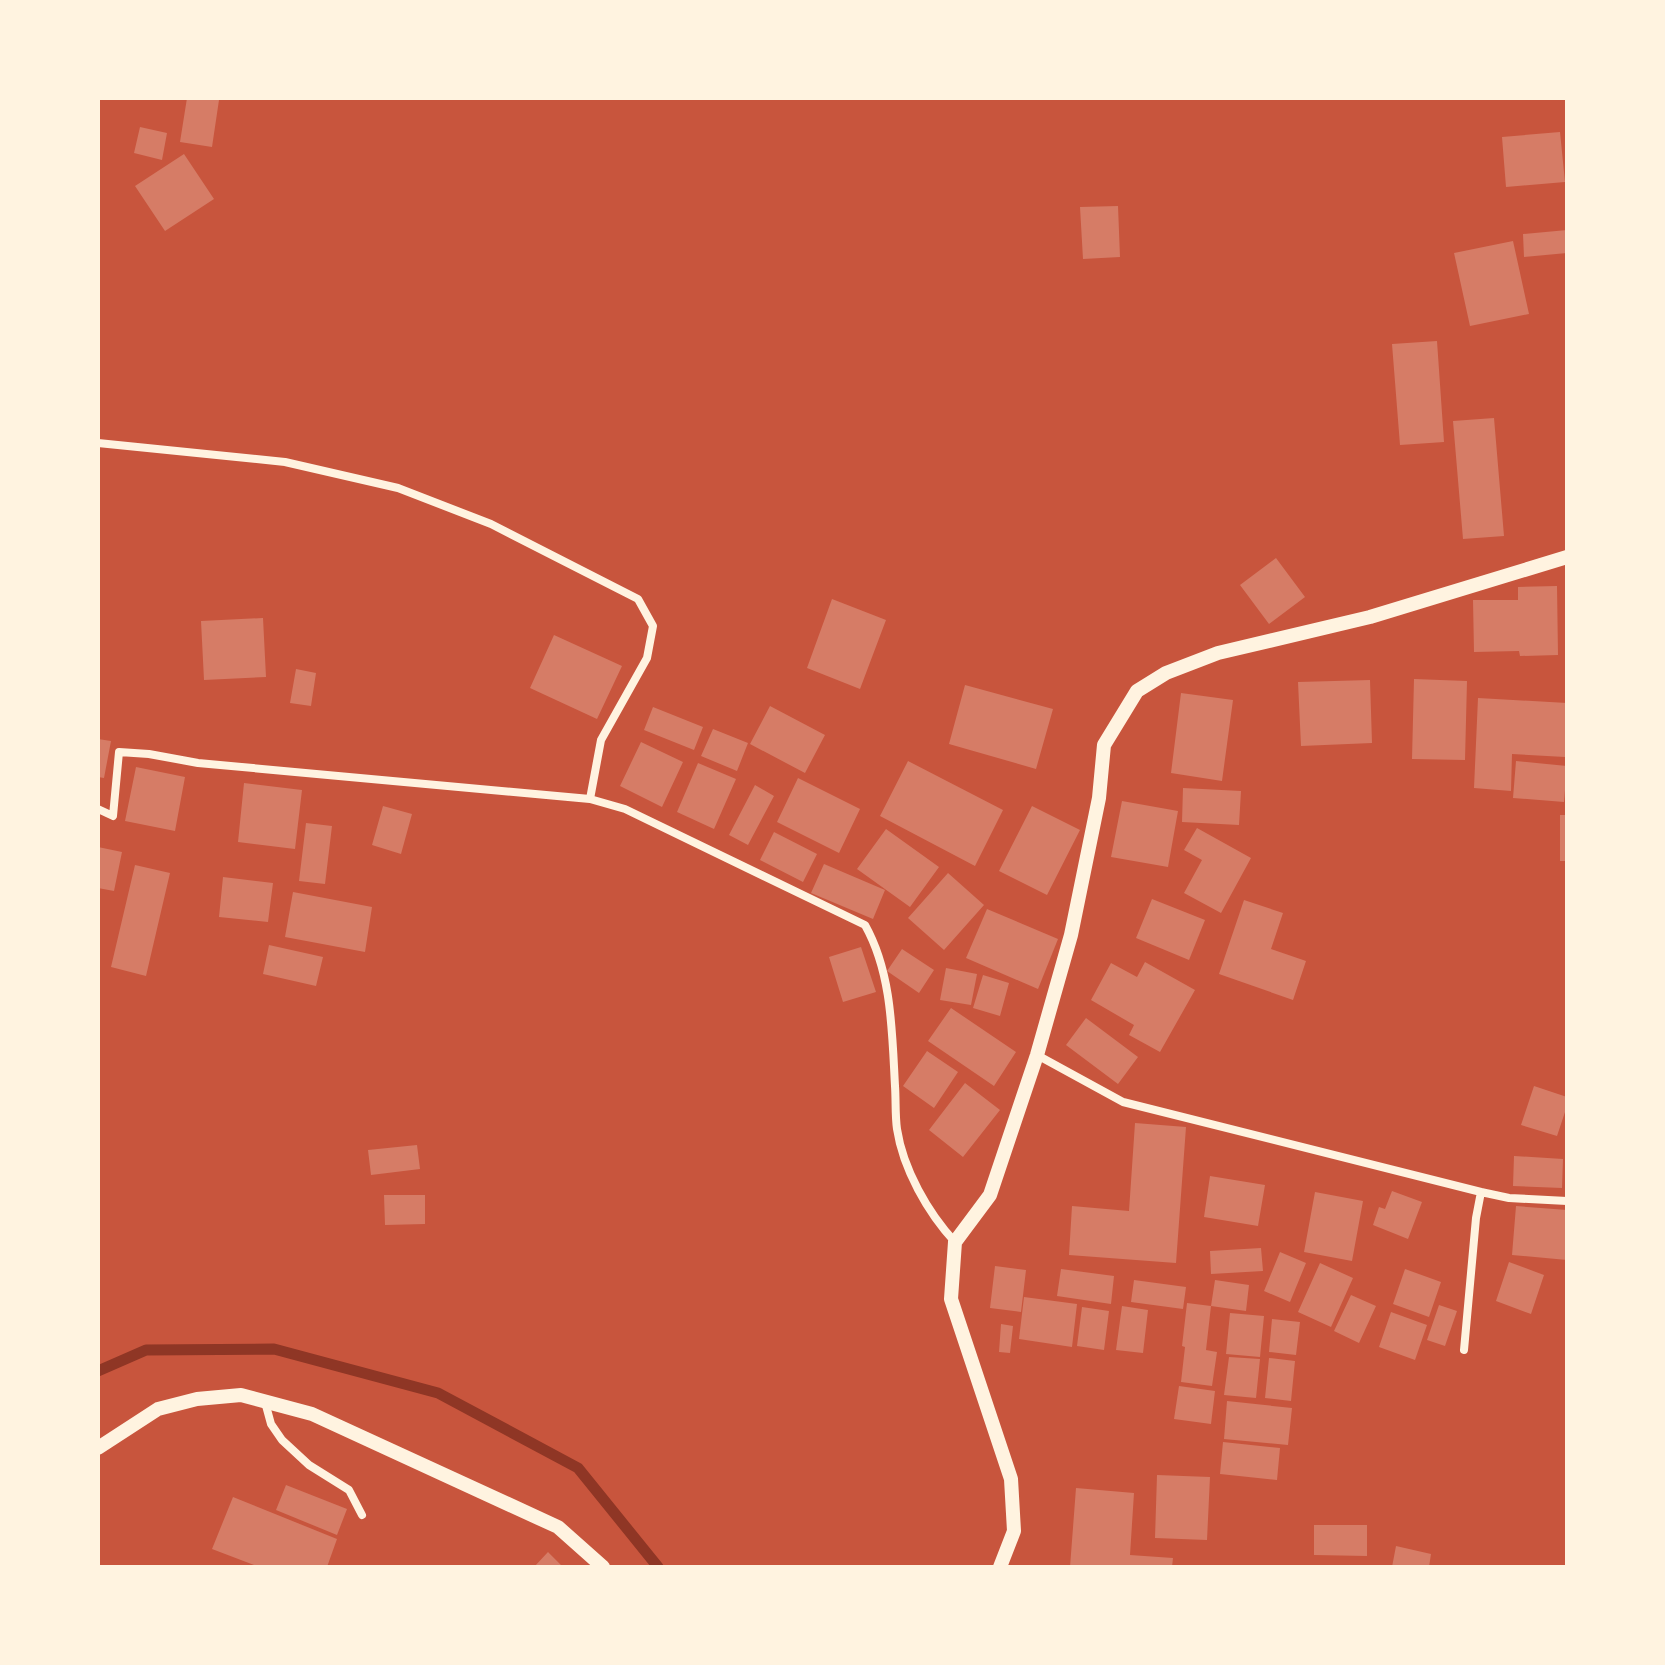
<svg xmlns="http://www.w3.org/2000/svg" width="1665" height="1665" viewBox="0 0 1665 1665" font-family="'PT Sans',sans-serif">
  <rect width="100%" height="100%" fill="#c8553d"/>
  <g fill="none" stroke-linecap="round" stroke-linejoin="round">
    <!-- stream -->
    <path stroke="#8f3625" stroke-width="11" d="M98 1371 146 1350 274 1349 438 1393 578 1468 658 1567"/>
  </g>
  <!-- building -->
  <path fill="#d67c66" d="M187 98 219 100 212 147 180 142Z
    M140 127 167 133 162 160 134 153Z
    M1560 132 1565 182 1506 187 1502 137Z
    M184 154 214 199 165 231 135 186Z
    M1118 206 1120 257 1083 259 1080 207Z
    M1567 230V253L1524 257 1523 234Z
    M1513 241 1529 314 1470 326 1454 253Z
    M1437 341 1444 442 1400 445 1392 344Z
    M1494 418 1504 536 1463 539 1453 421Z
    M1276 558 1305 597 1269 624 1240 585Z
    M1557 586 1558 655 1520 656 1519 651 1474 652 1473 600H1518V587Z
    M832 599 886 620 860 689 807 668Z
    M263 618 266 677 204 680 201 621Z
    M554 635 622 666 597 719 530 688Z
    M296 669 316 673 311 706 290 703Z
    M1414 679 1467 681 1465 760 1412 759Z
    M1370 680 1372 743 1301 746 1298 682Z
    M965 685 1053 709 1036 769 949 744Z
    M1181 693 1233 700 1222 781 1171 773Z
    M1478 698 1567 703 1565 757 1512 754 1511 791 1474 788Z
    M770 706 825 735 805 773 750 744Z
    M653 707 703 727 694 750 644 730Z
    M713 729 748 743 737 771 701 756Z
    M98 739 111 741 104 778 98 777Z
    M641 742 683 762 662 807 620 786Z
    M908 761 1003 810 975 866 880 816Z
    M1516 761 1567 766 1564 802 1513 798Z
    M698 763 736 779 714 829 677 812Z
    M136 767 185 777 175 831 125 821Z
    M798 778 860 809 839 853 777 822Z
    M244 783 302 790 295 849 238 842Z
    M755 785 774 796 748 845 729 835Z
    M1183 788 1241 791 1239 825 1182 822Z
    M1122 801 1178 811 1168 867 1111 857Z
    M383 806 412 814 401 854 372 845Z
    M1032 806 1080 830 1047 895 999 871Z
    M1560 815H1567V861H1560Z
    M306 823 332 826 325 884 299 881Z
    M1197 828 1251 858 1221 913 1184 893 1202 860 1184 850Z
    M886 829 939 867 910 907 857 869Z
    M774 832 817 854 803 882 760 860Z
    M98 847 122 852 114 891 98 888Z
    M824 864 885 890 873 919 811 893Z
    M135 865 170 873 146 976 111 967Z
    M948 873 984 905 944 950 908 918Z
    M223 877 273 883 268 922 219 917Z
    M293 892 372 907 365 952 285 937Z
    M1152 899 1205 920 1189 960 1136 938Z
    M1244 900 1283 913 1271 949 1306 961 1293 1000 1219 974Z
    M987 909 1058 939 1038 989 966 958Z
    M269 945 323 957 316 986 263 974Z
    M861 947 876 992 843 1002 829 957Z
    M902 949 934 970 919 993 887 971Z
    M1145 962 1195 990 1160 1052 1129 1035 1134 1025 1091 1000 1111 963 1137 977Z
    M946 968 977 974 971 1005 940 1000Z
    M983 975 1009 983 1000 1016 973 1008Z
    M951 1008 1016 1052 994 1086 928 1041Z
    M1086 1018 1138 1057 1118 1084 1066 1045Z
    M927 1051 958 1072 934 1108 903 1086Z
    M965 1083 1000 1110 963 1157 929 1130Z
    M1534 1086 1567 1097V1106L1557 1136 1521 1125Z
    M1135 1123 1186 1127 1176 1263 1069 1255 1072 1206 1129 1211Z
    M417 1145 420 1169 371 1175 368 1150Z
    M1514 1156 1563 1159 1562 1188 1513 1186Z
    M1210 1176 1265 1185 1258 1226 1204 1217Z
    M1392 1191 1422 1202 1408 1239 1373 1225 1379 1207 1385 1209Z
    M1315 1192 1363 1201 1352 1261 1304 1252Z
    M384 1195H425V1224L385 1225Z
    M1516 1206 1567 1210V1260L1512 1255Z
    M1261 1248 1263 1271 1211 1274 1210 1251Z
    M1280 1252 1306 1263 1290 1302 1264 1291Z
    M1509 1262 1544 1275 1531 1314 1496 1301Z
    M1320 1263 1353 1278 1331 1327 1298 1312Z
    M995 1266 1026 1270 1021 1312 990 1308Z
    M1061 1269 1114 1276 1111 1304 1057 1296Z
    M1405 1269 1441 1282 1429 1317 1393 1304Z
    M1134 1280 1186 1287 1183 1309 1131 1302Z
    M1215 1280 1249 1285 1246 1311 1211 1306Z
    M1351 1295 1376 1306 1359 1343 1334 1331Z
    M1024 1297 1077 1304 1072 1347 1019 1339Z
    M1187 1303 1211 1306 1206 1350 1217 1352 1212 1386 1181 1382 1185 1347 1182 1346Z
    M1439 1305 1457 1311 1445 1346 1427 1340Z
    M1122 1306 1148 1310 1143 1353 1116 1350Z
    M1082 1307 1109 1311 1104 1350 1077 1346Z
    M1391 1312 1427 1325 1415 1360 1379 1347Z
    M1230 1313 1264 1316 1260 1357 1226 1354Z
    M1272 1319 1300 1322 1296 1355 1269 1352Z
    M1001 1324 1013 1326 1010 1353 999 1352Z
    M1229 1357 1260 1359 1256 1398 1224 1395Z
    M1269 1358 1295 1361 1291 1401 1265 1398Z
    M1179 1386 1215 1391 1211 1424 1174 1419Z
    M1227 1401 1292 1408 1288 1445 1224 1439Z
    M1223 1442 1280 1448 1277 1480 1220 1474Z
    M1157 1475 1210 1477 1207 1540 1155 1538Z
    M286 1485 347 1509 337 1535 276 1510Z
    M1076 1488 1134 1493 1130 1555 1173 1558 1172 1567H1070Z
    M233 1497 337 1539 327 1567H259L212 1549Z
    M1314 1525H1367V1556L1314 1555Z
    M1396 1546 1431 1554 1429 1567H1392Z
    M548 1552 563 1567H534Z"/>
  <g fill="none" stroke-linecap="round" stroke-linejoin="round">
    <!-- minor -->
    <path stroke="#fff3e0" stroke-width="8" d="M98 443 285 462 398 488 491 524 638 599 653 626 647 658 601 740 590 799 625 809 865 925C892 973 892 1032 895 1086 896 1100 895 1115 897 1129 903 1169 928 1213 955 1242
      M98 809 113 816 119 752 149 754 198 763 590 799
      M1037 1055 1123 1102 1481 1192
      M1464 1350 1476 1218 1481 1192 1509 1198 1567 1201
      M265 1402 271 1424 282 1440 309 1465 349 1490 362 1515"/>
    <!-- tertiary -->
    <path stroke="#fff3e0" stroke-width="14" d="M98 1448 158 1409 197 1399 241 1395 312 1414 558 1527 603 1567
      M1000 1567 1014 1531 1011 1479 951 1299 955 1242 990 1195 1037 1055 1071 935 1099 798 1104 745 1137 691 1166 673 1218 653 1370 617 1567 557"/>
  </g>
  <!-- border -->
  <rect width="1665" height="1665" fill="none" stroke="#fff3e0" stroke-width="200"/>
</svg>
